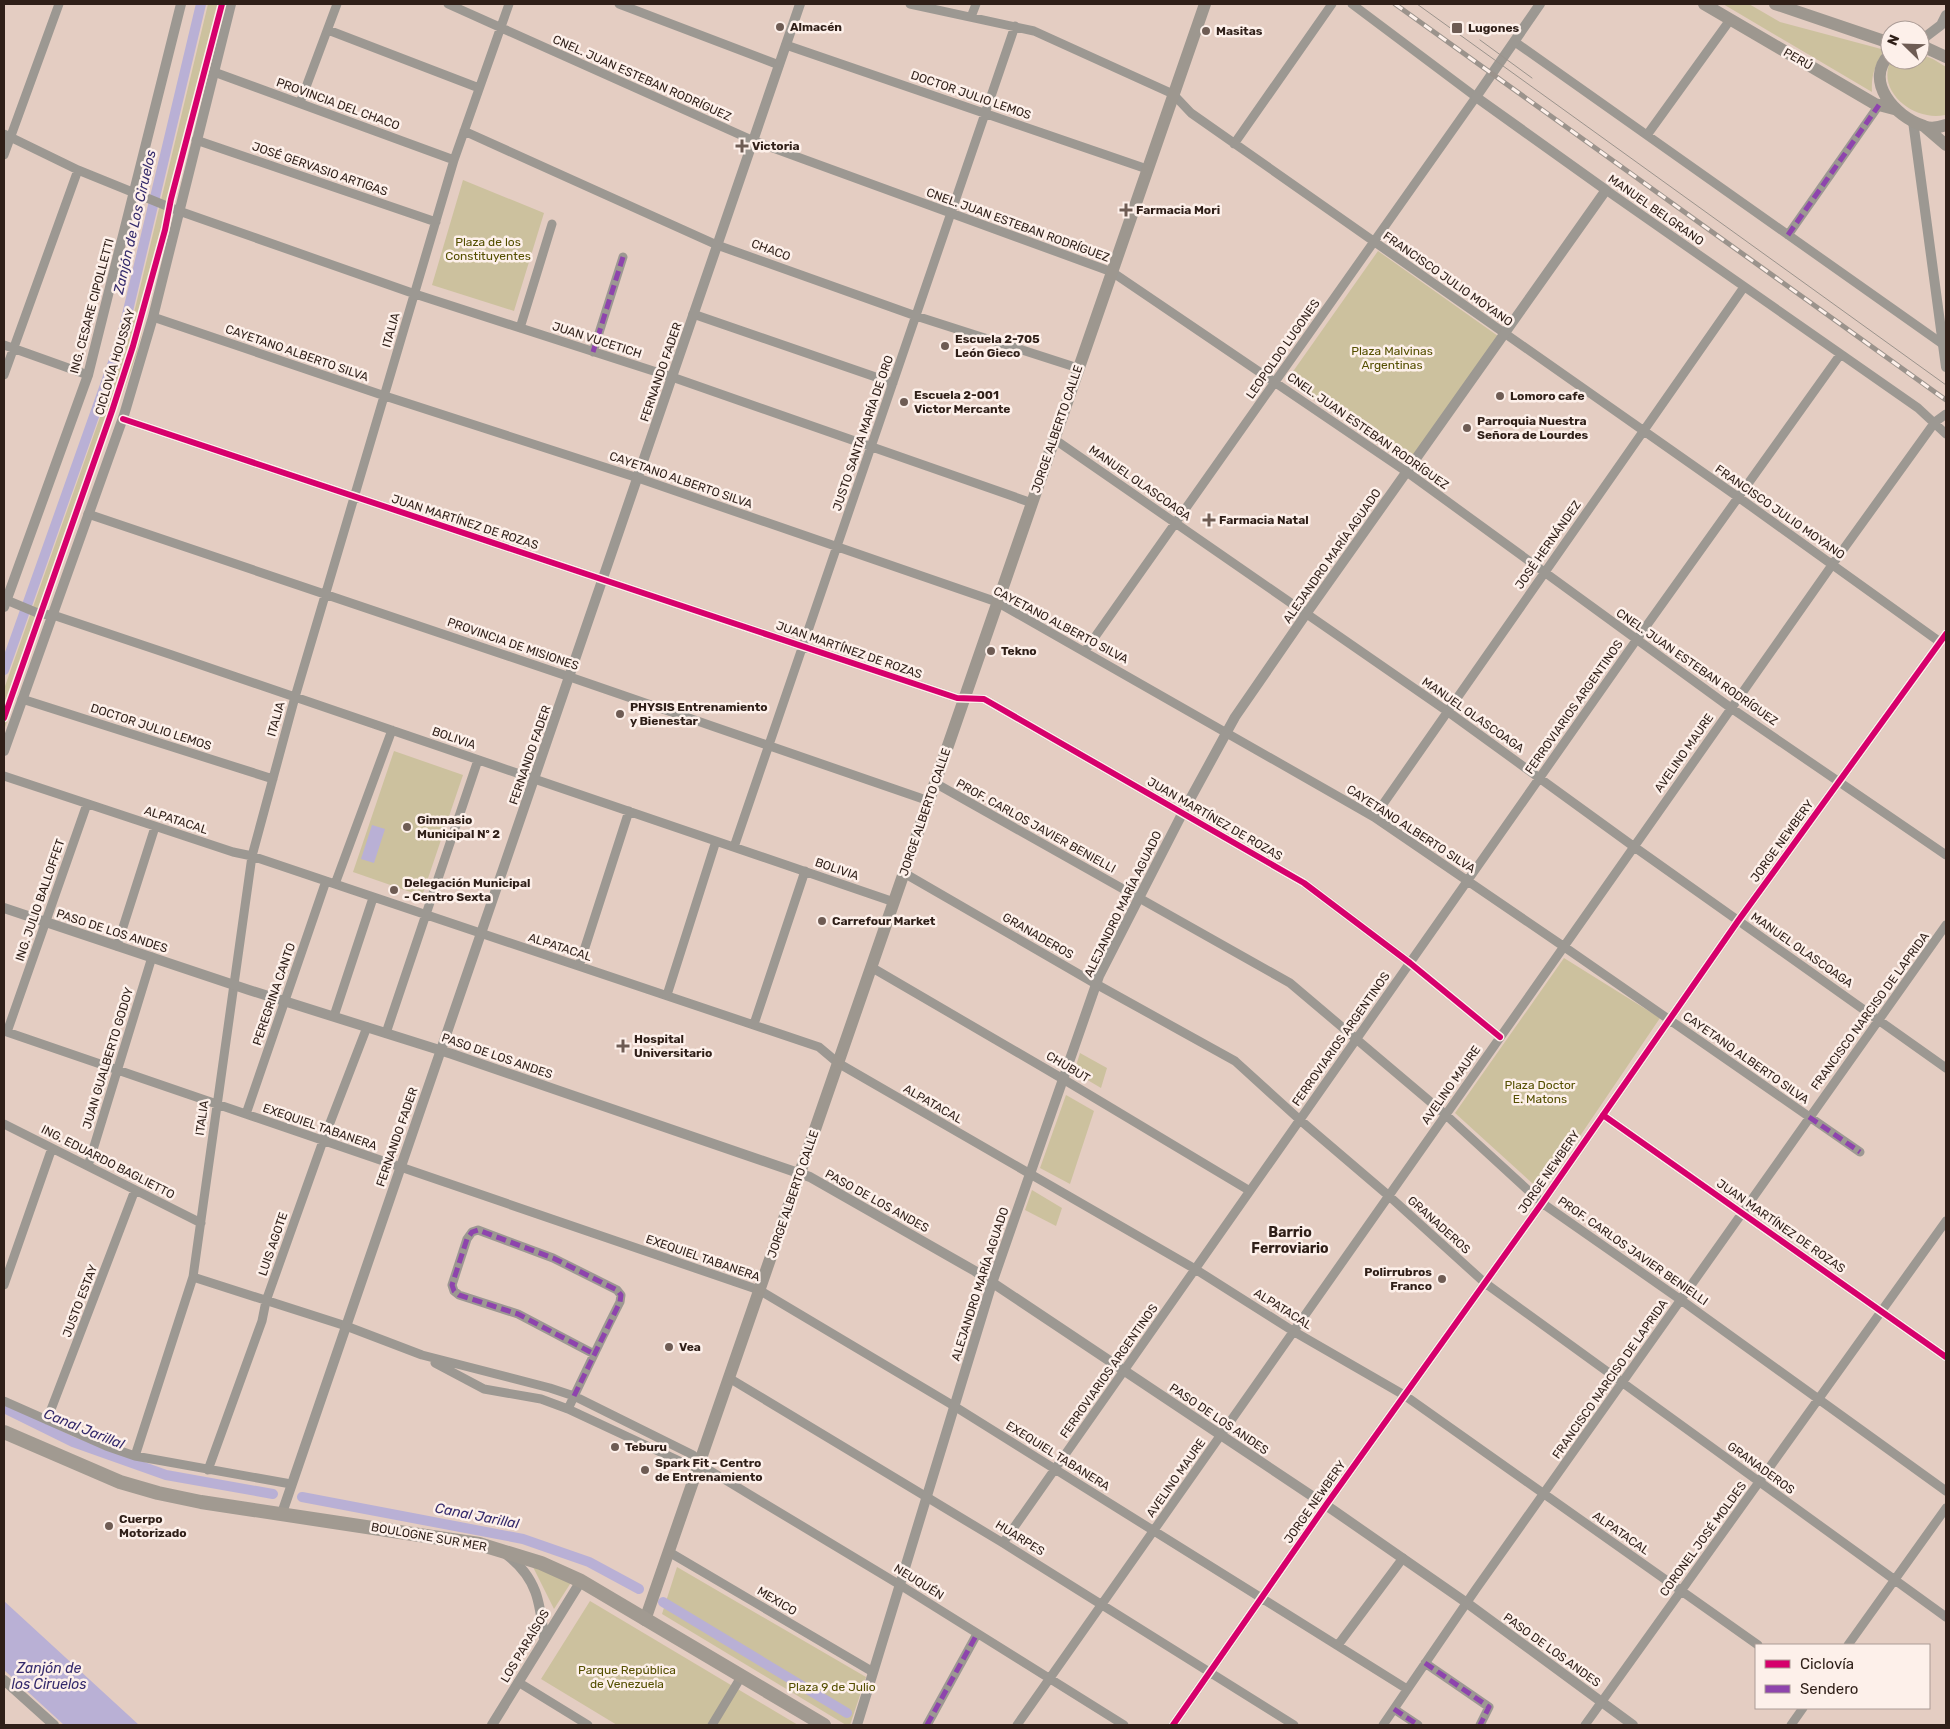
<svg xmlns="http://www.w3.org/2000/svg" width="1950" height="1729" viewBox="0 0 1950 1729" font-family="Rubik,sans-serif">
  <rect width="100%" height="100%" fill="#e4cdc2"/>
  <!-- green -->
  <path fill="#ccc19e" d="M208 4H222L165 230 137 353 4 730V689L128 338Z
    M1723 4H1749L1780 22 1885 50C1875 64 1871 75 1872 92Z
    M1920 54 1933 59 1946 67 1945 115C1915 122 1875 92 1891 60H1920Z
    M463 180 544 213 514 311 432 285Z
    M1378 251 1498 336 1407 465 1287 380Z
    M394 751 463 775 422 896 353 872Z
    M1564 958 1660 1018 1542 1192 1455 1113Z
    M1080 1053 1107 1068 1101 1088 1074 1072Z
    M1066 1095 1094 1111 1070 1184 1040 1168Z
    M1032 1190 1062 1208 1056 1226 1025 1210Z
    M532 1565 572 1581 554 1609Z
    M677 1567 866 1677 850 1725H846L662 1614Z
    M590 1601 798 1725H617L541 1679Z"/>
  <!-- water -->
  <path fill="#b9b0d5" d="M372 825 385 829 374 863 361 859Z
    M4 1601 139 1725H64L4 1670Z"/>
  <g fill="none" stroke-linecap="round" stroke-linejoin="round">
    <!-- canal -->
    <path stroke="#b9b0d5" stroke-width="10" d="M4 670 121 340 201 4
      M4 1408 73 1442 166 1475 273 1494
      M302 1497 523 1539 589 1562 639 1589
      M663 1602 847 1713"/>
    <!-- minor -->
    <path stroke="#9c9892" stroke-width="9" d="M448 4 754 141 1112 272 1407 472 1731 708 1946 855
      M619 4 779 65
      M910 4 1034 31 1173 94 1191 113 1738 497 1940 642
      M971 17 976 4
      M328 30 479 88
      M1515 42 1944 345
      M786 45 1147 169
      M214 72 454 160
      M300 103 337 4
      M464 131 717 245 916 316 1078 368
      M4 134 78 170 179 211 415 294 672 377 1032 503
      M1647 135 1730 20
      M196 140 436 222
      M1234 144 1332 4
      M4 155 59 4
      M1606 190 1918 408 1946 434
      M1788 235 1879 105
      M693 314 893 383
      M153 317 385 396 638 478 997 602 1374 817 1563 946 1860 1152
      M520 328 552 224
      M4 345 88 375
      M593 352 623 257
      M4 375 78 170
      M123 419 957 698 984 699 1304 883 1410 963 1500 1037
      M1054 439 1447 711 1633 846 1946 1068
      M88 514 570 677 929 801
      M4 599 40 614 53 615 172 655 894 902
      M1085 651 1476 97 1352 4
      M22 699 273 779
      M4 776 233 852 252 856 819 1047 838 1063 1195 1269 1293 1331 1404 1395 1758 1645
      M935 783 1290 983 1446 1115 1542 1203 1681 1300 1946 1491
      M1374 817 1744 287
      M734 847 1015 26
      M904 873 1096 984 1235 1061 1300 1120 1389 1196 1485 1283 1946 1617
      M335 884 392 730
      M117 946 155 827
      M579 966 629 811
      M871 967 1063 1079 1250 1191
      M667 995 716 841
      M334 1016 373 898
      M754 1024 805 871
      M4 1031 759 1290 954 1406 1407 1689
      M7 1032 87 804
      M386 1033 478 760
      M246 1114 326 881
      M1603 1115 1946 1357
      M4 1124 201 1223
      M88 1166 152 957
      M193 1277 346 1326 422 1355 550 1388 574 1396 693 1455 699 1464 900 1585 1124 1725
      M4 1285 52 1148
      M435 1363 484 1389 541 1399 568 1409 688 1465 699 1464
      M729 1378 1003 1543 1294 1725
      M4 1401 106 1446 135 1456 291 1484
      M568 1409C585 1373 602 1337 620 1302L621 1295 617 1290 553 1258 478 1230 472 1232 467 1239 452 1285 454 1291 459 1295 518 1314 594 1354
      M47 1420 135 1190
      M135 1456 193 1277 252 856 295 697 454 160 509 4
      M208 1470 262 1321 266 1301 323 1141 367 1027
      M1003 1543 1637 639 1840 355
      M669 1552 873 1672
      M1338 1645 1403 1558
      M1848 1645 1946 1508
      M1425 1663 1489 1707 1480 1725
      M518 1682 588 1725
      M1394 1709 1418 1725
      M712 1725 741 1677
      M927 1725 977 1634
      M1017 1725 1832 565 1935 422 1946 414
      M1173 1725 1326 1505 1542 1203 1738 921 1946 634
      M1383 1725 1476 1589 1946 925
      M1585 1725 1946 1221
      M1791 1725 1803 1708"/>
    <!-- tertiary -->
    <path stroke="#9c9892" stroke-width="10" d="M1920 41 1941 25 1946 15
      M1913 121 1946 367
      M4 607 88 375 181 4
      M4 751 124 415 153 317 231 4
      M4 908 249 990 452 1054 810 1177 975 1271 1333 1510 1467 1603 1633 1725
      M282 1513 800 4
      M507 1555C537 1578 540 1602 544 1638
      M4 1680 54 1725
      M492 1725 581 1581
      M857 1725 992 1283 1099 976 1182 814 1235 717 1306 614 1606 190 1476 97 1540 4"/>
    <!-- secondary -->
    <path stroke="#9d978f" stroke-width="12" d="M1704 4 1875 104 1894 109
      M1775 4 1890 43
      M1920 45 1946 57
      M1890 54C1863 81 1895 117 1924 126 1930 129 1940 127 1946 125
      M1925 127 1946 145
      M645 1620 1205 4"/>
    <!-- primary -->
    <path stroke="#a19a91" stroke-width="14" d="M4 1432 120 1482 158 1493 201 1502 479 1544 541 1563 581 1581 824 1725"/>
    <!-- tram -->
    <path stroke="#9b938c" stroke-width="1" d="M1417 4 1946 385
      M1480 40 1532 78"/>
    <!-- rail casing -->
    <g stroke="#9b938c" stroke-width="5">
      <path id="rail" d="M1395 4 1946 400"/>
    </g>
    <!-- rail -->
    <use href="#rail" stroke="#fdf0ea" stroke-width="3" stroke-dasharray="9" stroke-linecap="butt"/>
    <!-- quiet -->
    <path stroke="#8e44ad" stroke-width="5" stroke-dasharray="10 5" stroke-linecap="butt" d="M1788 235 1879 105
      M593 352 623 257
      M1809 1117 1860 1152
      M574 1396 620 1302 621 1295 617 1290 553 1258 478 1230 472 1232 467 1239 452 1285 454 1291 459 1295 518 1314 594 1354
      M1425 1663 1489 1707 1480 1725
      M1394 1709 1418 1725
      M927 1725 977 1634"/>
    <!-- cycleway casing -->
    <g stroke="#fdf0ea" stroke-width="9">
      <path id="cycleway" d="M123 419 957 698 984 699 1304 883 1410 963 1500 1037
        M4 718 112 411 133 346 165 230 171 199 222 4
        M1603 1115 1946 1357
        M1173 1725 1326 1505 1542 1203 1738 921 1946 634"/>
    </g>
    <!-- cycleway -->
    <use href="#cycleway" stroke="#d6006c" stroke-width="6"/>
  </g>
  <!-- markers -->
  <g fill="#6e5c54" stroke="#fdf0ea" stroke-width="2">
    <circle cx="780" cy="27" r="5"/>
    <rect x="1451" y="22" width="12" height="12" rx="2.5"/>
    <circle cx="1206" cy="31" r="5"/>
    <path d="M739.5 138.5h5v5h5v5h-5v5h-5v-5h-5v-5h5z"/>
    <path d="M1123.5 202.5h5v5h5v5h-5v5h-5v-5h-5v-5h5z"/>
    <circle cx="945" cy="346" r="5"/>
    <circle cx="1500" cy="396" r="5"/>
    <circle cx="904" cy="402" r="5"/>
    <circle cx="1467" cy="428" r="5"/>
    <path d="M1206.5 512.5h5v5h5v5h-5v5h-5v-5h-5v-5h5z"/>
    <circle cx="991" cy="651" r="5"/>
    <circle cx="620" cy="714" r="5"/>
    <circle cx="407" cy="827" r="5"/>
    <circle cx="394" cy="890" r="5"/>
    <circle cx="822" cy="921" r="5"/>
    <path d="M620.5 1038.5h5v5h5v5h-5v5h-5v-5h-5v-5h5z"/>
    <circle cx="1442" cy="1279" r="5"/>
    <circle cx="669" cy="1347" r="5"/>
    <circle cx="615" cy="1447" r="5"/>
    <circle cx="645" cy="1470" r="5"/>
    <circle cx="109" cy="1526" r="5"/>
  </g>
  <g text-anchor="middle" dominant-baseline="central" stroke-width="5" stroke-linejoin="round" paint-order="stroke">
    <!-- poi labels -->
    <g font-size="12" font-weight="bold" fill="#2f1f18" stroke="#fdf0ea" text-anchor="start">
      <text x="790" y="27">Almacén</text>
      <text x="1468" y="28">Lugones</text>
      <text x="1216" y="31">Masitas</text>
      <text x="752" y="146">Victoria</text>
      <text x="1136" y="210">Farmacia Mori</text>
      <text x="955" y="339">Escuela 2-705<tspan x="955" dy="14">León Gieco</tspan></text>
      <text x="914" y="395">Escuela 2-001<tspan x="914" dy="14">Victor Mercante</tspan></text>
      <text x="1510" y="396">Lomoro cafe</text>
      <text x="1477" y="421">Parroquia Nuestra<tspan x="1477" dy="14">Señora de Lourdes</tspan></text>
      <text x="1219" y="520">Farmacia Natal</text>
      <text x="1001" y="651">Tekno</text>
      <text x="630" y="707">PHYSIS Entrenamiento<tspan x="630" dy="14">y Bienestar</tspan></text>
      <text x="417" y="820">Gimnasio<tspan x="417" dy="14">Municipal Nº 2</tspan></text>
      <text x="404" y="883">Delegación Municipal<tspan x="404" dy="14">- Centro Sexta</tspan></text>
      <text x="832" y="921">Carrefour Market</text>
      <text x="634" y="1039">Hospital<tspan x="634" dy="14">Universitario</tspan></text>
      <text x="1432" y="1272" text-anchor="end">Polirrubros<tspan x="1432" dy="14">Franco</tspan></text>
      <text x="679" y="1347">Vea</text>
      <text x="625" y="1447">Teburu</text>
      <text x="655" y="1463">Spark Fit - Centro<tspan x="655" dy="14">de Entrenamiento</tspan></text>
      <text x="119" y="1519">Cuerpo<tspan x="119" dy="14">Motorizado</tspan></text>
    </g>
    <!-- street labels -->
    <g font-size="12" fill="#2f1f18" stroke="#fdf0ea">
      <text transform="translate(1798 59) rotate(30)">PERÚ</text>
      <text transform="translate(642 78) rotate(24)">CNEL. JUAN ESTEBAN RODRÍGUEZ</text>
      <text transform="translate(971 95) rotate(19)">DOCTOR JULIO LEMOS</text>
      <text transform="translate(338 104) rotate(20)">PROVINCIA DEL CHACO</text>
      <text transform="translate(320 169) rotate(19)">JOSÉ GERVASIO ARTIGAS</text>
      <text transform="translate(1656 210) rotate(35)">MANUEL BELGRANO</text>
      <text transform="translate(1018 225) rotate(20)">CNEL. JUAN ESTEBAN RODRÍGUEZ</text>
      <text transform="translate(771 250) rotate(20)">CHACO</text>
      <text transform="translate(1448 279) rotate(35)">FRANCISCO JULIO MOYANO</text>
      <text transform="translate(92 306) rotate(-75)">ING. CESARE CIPOLLETTI</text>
      <text transform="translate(391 330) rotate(-74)">ITALIA</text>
      <text transform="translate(597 340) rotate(18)">JUAN VUCETICH</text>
      <text transform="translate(1283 349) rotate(-55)">LEOPOLDO LUGONES</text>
      <text transform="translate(297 353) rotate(19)">CAYETANO ALBERTO SILVA</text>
      <text transform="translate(115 362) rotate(-73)">CICLOVÍA HOUSSAY</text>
      <text transform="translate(661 372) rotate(-71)">FERNANDO FADER</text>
      <text transform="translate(1057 429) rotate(-71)">JORGE ALBERTO CALLE</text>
      <text transform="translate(1368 431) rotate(35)">CNEL. JUAN ESTEBAN RODRÍGUEZ</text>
      <text transform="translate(863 433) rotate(-71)">JUSTO SANTA MARÍA DE ORO</text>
      <text transform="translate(681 480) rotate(19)">CAYETANO ALBERTO SILVA</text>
      <text transform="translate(1140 483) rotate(35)">MANUEL OLASCOAGA</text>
      <text transform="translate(1780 512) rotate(35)">FRANCISCO JULIO MOYANO</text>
      <text transform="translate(465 522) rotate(18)">JUAN MARTÍNEZ DE ROZAS</text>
      <text transform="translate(1548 545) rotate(-55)">JOSÉ HERNÁNDEZ</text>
      <text transform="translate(1332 556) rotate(-55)">ALEJANDRO MARÍA AGUADO</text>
      <text transform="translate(1061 625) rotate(28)">CAYETANO ALBERTO SILVA</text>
      <text transform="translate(513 644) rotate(19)">PROVINCIA DE MISIONES</text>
      <text transform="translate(849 650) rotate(19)">JUAN MARTÍNEZ DE ROZAS</text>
      <text transform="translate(1697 667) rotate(35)">CNEL. JUAN ESTEBAN RODRÍGUEZ</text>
      <text transform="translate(1574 707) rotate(-55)">FERROVIARIOS ARGENTINOS</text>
      <text transform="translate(1473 715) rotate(35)">MANUEL OLASCOAGA</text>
      <text transform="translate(276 719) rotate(-74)">ITALIA</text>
      <text transform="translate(151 727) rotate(18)">DOCTOR JULIO LEMOS</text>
      <text transform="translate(454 738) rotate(19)">BOLIVIA</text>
      <text transform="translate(1684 753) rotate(-55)">AVELINO MAURE</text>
      <text transform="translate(530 755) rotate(-71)">FERNANDO FADER</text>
      <text transform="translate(925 812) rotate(-71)">JORGE ALBERTO CALLE</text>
      <text transform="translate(1215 819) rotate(30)">JUAN MARTÍNEZ DE ROZAS</text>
      <text transform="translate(176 820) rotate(18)">ALPATACAL</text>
      <text transform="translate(1036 826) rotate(29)">PROF. CARLOS JAVIER BENIELLI</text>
      <text transform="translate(1411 829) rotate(33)">CAYETANO ALBERTO SILVA</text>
      <text transform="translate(1782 841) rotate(-54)">JORGE NEWBERY</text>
      <text transform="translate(837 869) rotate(19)">BOLIVIA</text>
      <text transform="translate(40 900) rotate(-71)">ING. JULIO BALLOFFET</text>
      <text transform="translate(1123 904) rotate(-64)">ALEJANDRO MARÍA AGUADO</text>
      <text transform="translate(112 931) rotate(18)">PASO DE LOS ANDES</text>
      <text transform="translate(1038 936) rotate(30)">GRANADEROS</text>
      <text transform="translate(560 947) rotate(18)">ALPATACAL</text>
      <text transform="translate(1802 950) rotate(35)">MANUEL OLASCOAGA</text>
      <text transform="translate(274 994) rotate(-71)">PEREGRINA CANTO</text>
      <text transform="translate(1870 1011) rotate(-54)">FRANCISCO NARCISO DE LAPRIDA</text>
      <text transform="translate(1341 1039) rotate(-55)">FERROVIARIOS ARGENTINOS</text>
      <text transform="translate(497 1056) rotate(19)">PASO DE LOS ANDES</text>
      <text transform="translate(108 1058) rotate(-73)">JUAN GUALBERTO GODOY</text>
      <text transform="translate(1746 1058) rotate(35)">CAYETANO ALBERTO SILVA</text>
      <text transform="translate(1068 1067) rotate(31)">CHUBUT</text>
      <text transform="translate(1451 1085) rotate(-55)">AVELINO MAURE</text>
      <text transform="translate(933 1104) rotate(30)">ALPATACAL</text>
      <text transform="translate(202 1118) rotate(-82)">ITALIA</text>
      <text transform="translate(320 1127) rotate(19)">EXEQUIEL TABANERA</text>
      <text transform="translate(397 1137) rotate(-71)">FERNANDO FADER</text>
      <text transform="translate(108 1162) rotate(27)">ING. EDUARDO BAGLIETTO</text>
      <text transform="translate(1549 1172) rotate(-55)">JORGE NEWBERY</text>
      <text transform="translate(793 1194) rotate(-71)">JORGE ALBERTO CALLE</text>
      <text transform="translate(877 1201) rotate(29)">PASO DE LOS ANDES</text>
      <text transform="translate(1439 1225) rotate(42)">GRANADEROS</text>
      <text transform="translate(1781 1226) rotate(35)">JUAN MARTÍNEZ DE ROZAS</text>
      <text transform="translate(273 1244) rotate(-71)">LUIS AGOTE</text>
      <text transform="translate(1633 1251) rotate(35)">PROF. CARLOS JAVIER BENIELLI</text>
      <text transform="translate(703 1258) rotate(19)">EXEQUIEL TABANERA</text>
      <text transform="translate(980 1284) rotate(-72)">ALEJANDRO MARÍA AGUADO</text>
      <text transform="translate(80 1301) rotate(-69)">JUSTO ESTAY</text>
      <text transform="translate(1283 1309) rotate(32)">ALPATACAL</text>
      <text transform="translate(1109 1371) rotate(-55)">FERROVIARIOS ARGENTINOS</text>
      <text transform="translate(1610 1379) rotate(-55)">FRANCISCO NARCISO DE LAPRIDA</text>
      <text transform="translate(1219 1419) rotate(34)">PASO DE LOS ANDES</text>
      <text transform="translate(1058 1456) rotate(32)">EXEQUIEL TABANERA</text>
      <text transform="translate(1761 1468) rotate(36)">GRANADEROS</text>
      <text transform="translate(1176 1478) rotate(-55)">AVELINO MAURE</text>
      <text transform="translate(1315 1502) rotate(-55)">JORGE NEWBERY</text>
      <text transform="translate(1621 1533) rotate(35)">ALPATACAL</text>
      <text transform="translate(429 1537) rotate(10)">BOULOGNE SUR MER</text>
      <text transform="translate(1020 1538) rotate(32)">HUARPES</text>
      <text transform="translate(1703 1539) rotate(-54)">CORONEL JOSÉ MOLDES</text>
      <text transform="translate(919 1582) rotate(32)">NEUQUÉN</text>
      <text transform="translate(777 1601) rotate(31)">MEXICO</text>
      <text transform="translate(525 1646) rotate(-59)">LOS PARAÍSOS</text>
      <text transform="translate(1552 1650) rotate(36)">PASO DE LOS ANDES</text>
    </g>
    <!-- park labels -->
    <g font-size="12" fill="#544f00" stroke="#fdf0ea">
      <text x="488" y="242">Plaza de los<tspan x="488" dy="14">Constituyentes</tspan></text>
      <text x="1392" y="351">Plaza Malvinas<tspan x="1392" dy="14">Argentinas</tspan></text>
      <text x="1540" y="1085">Plaza Doctor<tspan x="1540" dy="14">E. Matons</tspan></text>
      <text x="627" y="1670">Parque República<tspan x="627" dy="14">de Venezuela</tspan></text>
      <text x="832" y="1687">Plaza 9 de Julio</text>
    </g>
    <!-- water labels -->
    <g font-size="14" font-style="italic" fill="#342a6c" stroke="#fdf0ea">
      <text transform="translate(135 222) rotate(-77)">Zanjón de Los Ciruelos</text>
      <text transform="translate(84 1429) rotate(22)">Canal Jarillal</text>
      <text transform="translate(477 1516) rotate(11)">Canal Jarillal</text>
      <text x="49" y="1668">Zanjón de<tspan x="49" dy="16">los Ciruelos</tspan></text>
    </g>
    <!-- neighbourhood labels -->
    <g font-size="14" font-weight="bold" fill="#2f1f18" stroke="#fdf0ea">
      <text x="1290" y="1232">Barrio<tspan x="1290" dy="16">Ferroviario</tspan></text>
    </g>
  </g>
  <!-- border -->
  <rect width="1950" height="1729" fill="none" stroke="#2f1f18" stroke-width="10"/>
  <!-- legend -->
  <rect x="1755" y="1644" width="175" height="65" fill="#fdf0ea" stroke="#ab9c96"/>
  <rect x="1765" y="1660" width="25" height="8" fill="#d6006c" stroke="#ab9c96"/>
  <text x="1800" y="1669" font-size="15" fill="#2f1f18">Ciclovía</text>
  <rect x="1765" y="1685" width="25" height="8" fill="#8e44ad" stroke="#ab9c96"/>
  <text x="1800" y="1694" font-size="15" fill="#2f1f18">Sendero</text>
  <!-- north arrow -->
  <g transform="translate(1905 45) rotate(293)"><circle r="24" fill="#fdf0ea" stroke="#ab9c96"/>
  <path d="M0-4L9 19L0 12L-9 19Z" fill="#6e5c54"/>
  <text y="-8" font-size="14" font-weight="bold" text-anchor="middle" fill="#2f1f18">N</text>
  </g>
</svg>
